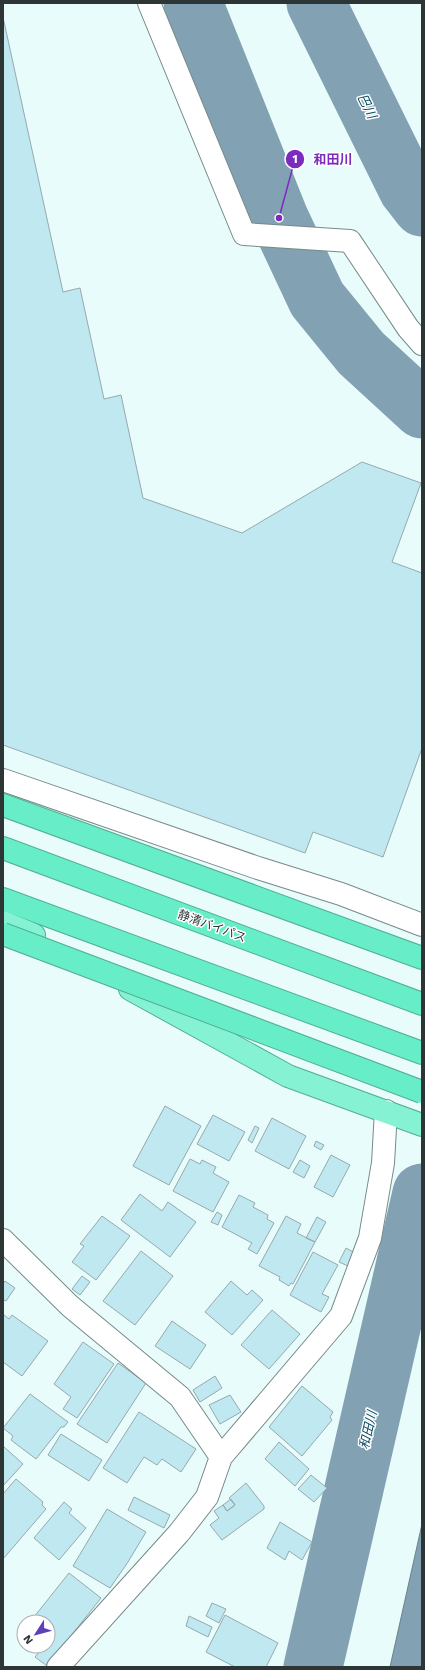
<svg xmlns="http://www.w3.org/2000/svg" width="425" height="1670" viewBox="0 0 425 1670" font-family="'Work Sans','Noto Sans JP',sans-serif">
  <rect width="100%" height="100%" fill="#e8fcfb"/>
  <!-- water -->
  <path fill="#82a2b3" stroke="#69828d" d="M422 1524V1667H390Z"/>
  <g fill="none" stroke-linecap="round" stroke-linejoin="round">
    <!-- river -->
    <path stroke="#82a2b3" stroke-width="59" d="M193 3 279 218 317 299 361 353 422 409
      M316 3 408 189 422 207
      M313 1667 422 1193"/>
  </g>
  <!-- building -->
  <path fill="#bfe8f0" stroke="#96a9ad" d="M3 17 63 292 80 288 104 399 121 395 143 498 242 533 362 462 421 483 392 562 422 573V748L383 857 313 832 305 853 3 745Z
    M165 1106 201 1126 169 1185 133 1166Z
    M213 1115 245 1132 229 1161 197 1144Z
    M272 1118 306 1136 289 1169 255 1151Z
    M255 1126 259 1128 252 1143 248 1140Z
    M316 1141 324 1145 321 1150 314 1146Z
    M331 1155 350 1165 333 1197 314 1187Z
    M190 1159 200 1164 202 1160 216 1167 213 1173 229 1182 213 1212 173 1191Z
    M300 1160 310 1166 304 1178 293 1172Z
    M140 1194 162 1211 168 1202 196 1222 170 1257 121 1220Z
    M239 1195 255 1203 253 1207 268 1215 267 1219 274 1223 257 1254 248 1249 252 1243 222 1227Z
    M217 1212 222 1215 218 1225 211 1222Z
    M102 1216 130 1236 96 1280 72 1262 84 1246 80 1244Z
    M286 1216 301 1224 297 1233 315 1242 293 1284 291 1283 289 1286 279 1280 280 1277 259 1266Z
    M317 1217 326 1222 315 1242 306 1238Z
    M346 1248 355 1253 348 1266 339 1262Z
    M141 1251 173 1276 135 1325 103 1301Z
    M313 1252 338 1265 322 1294 329 1297 321 1312 290 1295Z
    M82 1276 90 1282 80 1295 72 1289Z
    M5 1281 15 1288 6 1301 4 1300 3 1301V1284Z
    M231 1281 247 1295 252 1290 263 1300 232 1335 205 1312Z
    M272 1310 300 1334 269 1369 241 1345Z
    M3 1314 9 1319 12 1315 48 1341 22 1376 3 1362Z
    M172 1321 206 1345 190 1369 155 1346Z
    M83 1342 114 1364 77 1418 63 1409 71 1397 54 1384Z
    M118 1363 146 1383 107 1443 77 1424Z
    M215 1376 222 1388 200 1402 193 1390Z
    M302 1386 333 1412 330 1417 332 1420 302 1456 269 1427Z
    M30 1394 68 1422 64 1427H61L36 1459 11 1440 13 1436 3 1428Z
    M230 1395 241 1412 220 1424 209 1405Z
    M139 1412 196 1449 181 1472 162 1459 157 1465 144 1457 127 1483 103 1468Z
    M61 1434 102 1460 89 1481 48 1455Z
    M279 1442 309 1469 295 1486 265 1459Z
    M3 1446 23 1464 3 1486Z
    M311 1475 327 1488 314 1502 298 1489Z
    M16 1479 43 1502 42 1505 46 1509 3 1559V1494Z
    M246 1483 264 1506V1509L222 1540 210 1525 219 1518 214 1511 223 1505 227 1511 235 1505 229 1498Z
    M134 1497 170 1515 164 1528 128 1510Z
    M231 1499 235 1505 227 1511 223 1505Z
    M64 1502 72 1509 69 1513 86 1528 59 1560 34 1538Z
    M107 1509 146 1532 128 1562 110 1588 73 1566Z
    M280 1522 312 1542 302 1560 289 1551 285 1560 267 1548Z
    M69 1573 101 1598 47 1666 35 1657 44 1646H48V1622H30Z
    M212 1603 226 1609 219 1623 206 1616Z
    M225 1615 278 1643 266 1667H235L206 1652Z
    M189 1616 212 1627 208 1637 186 1626Z"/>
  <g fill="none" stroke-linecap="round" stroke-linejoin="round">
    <!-- minor casing -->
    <g stroke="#778a89" stroke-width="24">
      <path id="minor" d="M149 3 244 234 350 241 408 328 422 344
        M3 780 258 868 341 894 422 925
        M3 1240 70 1306 180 1397 221 1457
        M58 1667 179 1533 207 1497 221 1457 341 1316 370 1238 383 1163 386 1111"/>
    </g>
    <!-- trunk casing -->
    <g stroke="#53ae95" stroke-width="24">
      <path id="trunk" d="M3 922 34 935
        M130 989 288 1076 422 1125"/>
    </g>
    <!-- motorway casing -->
    <g stroke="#53ae95" stroke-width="24">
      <path id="motorway" d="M3 805 422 958
        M3 848 422 1004
        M3 899 422 1053"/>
    </g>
    <!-- minor -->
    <use href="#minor" stroke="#fff" stroke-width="22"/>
    <!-- trunk -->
    <use href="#trunk" stroke="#86f2d4" stroke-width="22"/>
    <!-- motorway -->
    <use href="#motorway" stroke="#67eec9" stroke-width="22"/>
    <!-- motorway-bridge casing -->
    <g stroke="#53ae95" stroke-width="24" stroke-linecap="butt">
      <path id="motorway-bridge" d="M3 934 422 1092"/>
    </g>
    <!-- motorway-bridge -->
    <use href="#motorway-bridge" stroke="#67eec9" stroke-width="22"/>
  </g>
  <g text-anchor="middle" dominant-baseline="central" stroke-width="3" stroke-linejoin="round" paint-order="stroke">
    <!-- street labels -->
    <g font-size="12" fill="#2e3635" stroke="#fff">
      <text transform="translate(212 926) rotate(20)">静清バイパス</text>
    </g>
    <!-- water labels -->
    <g font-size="13" font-style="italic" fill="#0c4d66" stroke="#fff">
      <text transform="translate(367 106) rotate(64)">巴川</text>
      <text transform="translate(368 1430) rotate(-77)">和田川</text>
    </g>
  </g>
  <!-- callouts -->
  <path fill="none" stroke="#7b2cbf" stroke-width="1.5" d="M279 218L295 159"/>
  <g fill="#7b2cbf" stroke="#fff" stroke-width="1.5">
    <circle cx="279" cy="218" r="4"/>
    <circle cx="295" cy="159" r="10"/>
  </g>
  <g font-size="12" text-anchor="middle" font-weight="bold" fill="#fff">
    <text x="295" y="163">1</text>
  </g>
  <g font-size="13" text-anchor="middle" font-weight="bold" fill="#7b2cbf" stroke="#fff" stroke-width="3" stroke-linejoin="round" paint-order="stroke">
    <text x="333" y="164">和田川</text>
  </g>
  <!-- border -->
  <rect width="425" height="1670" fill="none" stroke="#2e3635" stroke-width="8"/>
  <!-- north arrow -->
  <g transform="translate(36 1634) rotate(234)"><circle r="19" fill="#ffffff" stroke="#abafae"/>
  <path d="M0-3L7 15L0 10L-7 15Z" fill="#5c41ba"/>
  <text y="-6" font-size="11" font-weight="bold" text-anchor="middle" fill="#2e3635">N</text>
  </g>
</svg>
